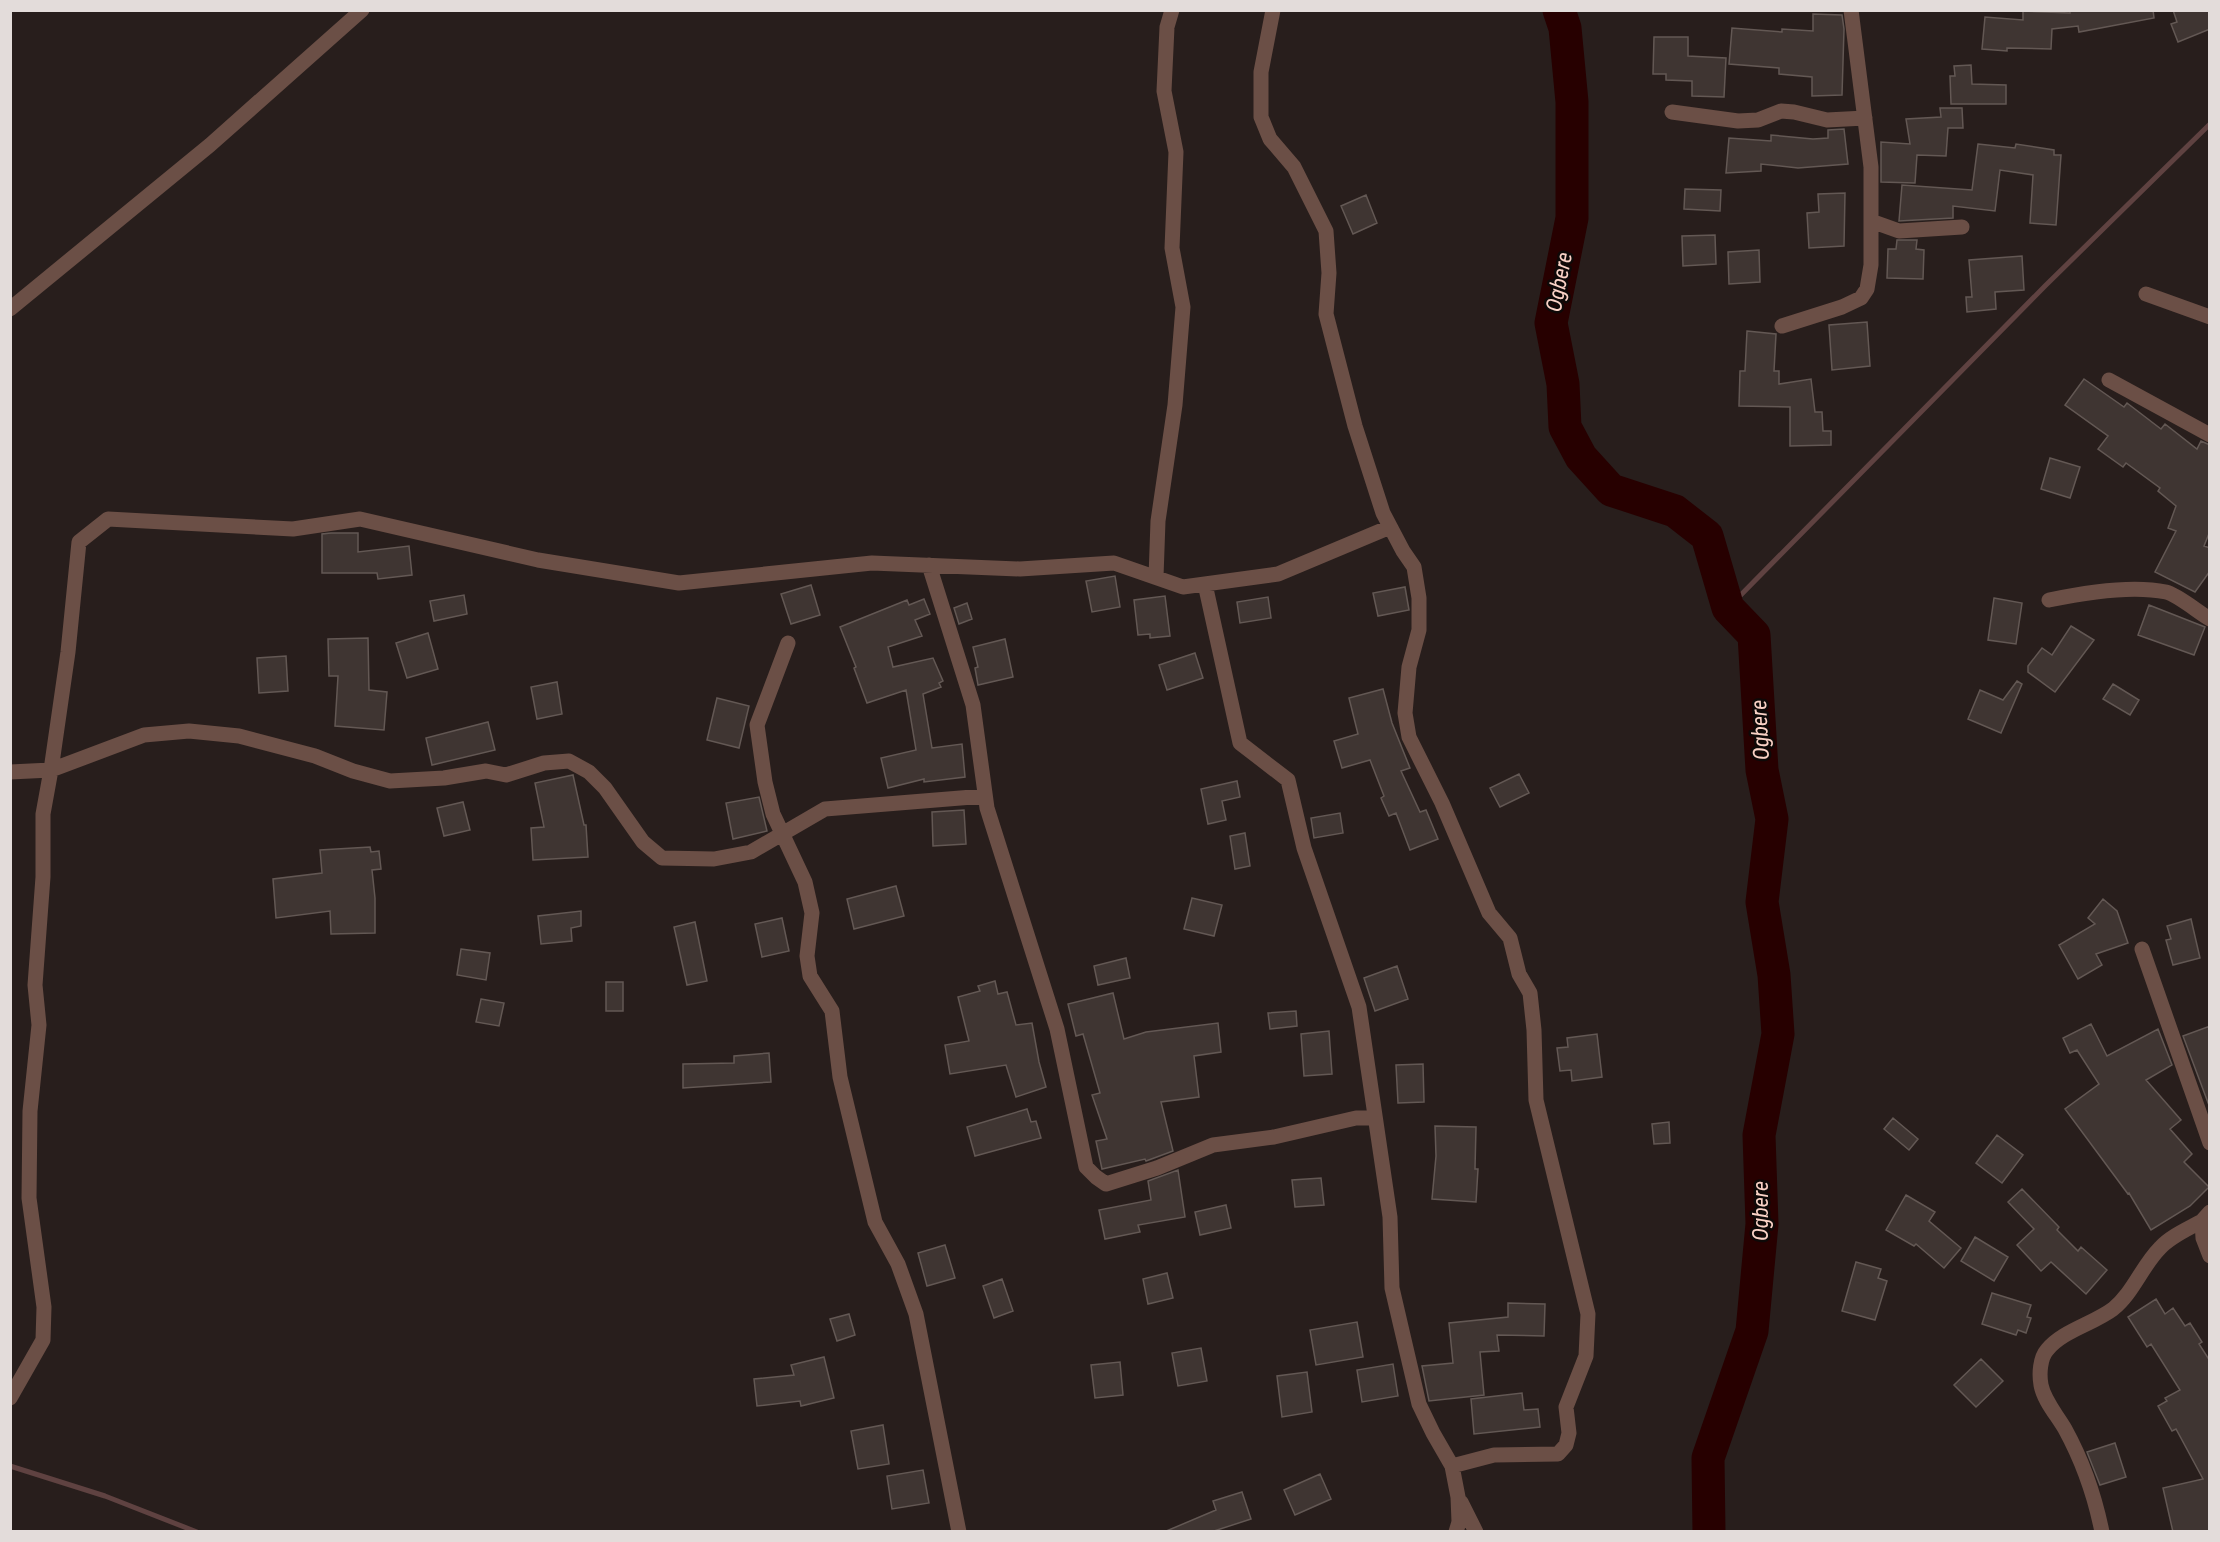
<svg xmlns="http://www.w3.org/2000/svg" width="2220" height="1542" viewBox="0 0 2220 1542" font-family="'Roboto Condensed',sans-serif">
  <rect width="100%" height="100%" fill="#281e1c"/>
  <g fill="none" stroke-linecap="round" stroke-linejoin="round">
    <!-- stream -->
    <path stroke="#5f4241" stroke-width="5" d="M1728 608 2045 286 2210 124
      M10 1466 105 1496 197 1532"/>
    <!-- river -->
    <path stroke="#270000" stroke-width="33" d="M1559 10 1565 28 1572 102V218L1551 323 1563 384 1565 427 1581 457 1611 490 1675 511 1707 536 1728 608 1754 635 1762 770 1772 819 1762 902 1774 975 1778 1034 1759 1135 1762 1224 1752 1331 1708 1458 1709 1532"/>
  </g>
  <!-- building -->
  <path fill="#3f3532" stroke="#635854" stroke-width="1.5" d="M2070 10H2153L2154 18 2079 32 2078 26 2052 29 2051 49 2007 48V51L1982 49 1985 17 2023 20V11L2070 13Z
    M2173 10H2210V29L2178 42 2171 24 2177 22Z
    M1813 14 1842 15 1844 29 1842 95 1812 96V77L1779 74V68L1729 64 1732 28 1782 32V29L1813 31Z
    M1654 37H1688V56L1726 58 1724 97 1692 96V81L1666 80V74H1653Z
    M1971 65 1972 84 2006 85V104H1951L1950 76H1955L1954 66Z
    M1940 108H1962L1963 128H1948L1946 156 1917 155 1915 183 1881 182V142L1910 144 1906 119 1941 117Z
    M1844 129 1848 164 1798 168 1761 164V171L1726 173 1729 138 1771 141V135L1813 139 1828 138V130Z
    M1978 144 2015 148 2016 144 2054 150V155H2061L2056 225 2030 223 2033 175 2000 170 1995 211 1953 206V218L1899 221 1902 185 1972 190Z
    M1685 189 1721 190 1720 211 1684 209Z
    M1845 193 1844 246 1809 248 1807 213 1819 212 1818 194Z
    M1366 195 1377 223 1353 234 1341 206Z
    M1715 235 1716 264 1683 266 1682 236Z
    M1897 240H1917L1916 249 1924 250 1923 279 1887 278 1888 249H1896Z
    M1759 250 1760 282 1729 284 1728 252Z
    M2022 256 2024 290 1995 292 1996 309 1967 312 1966 297H1972L1969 260Z
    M1867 322 1870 366 1832 370 1829 325Z
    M1747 331 1776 334 1774 371H1779V384L1811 379 1815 412H1822L1823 431H1831V445L1790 446V407L1739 406 1740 371H1745Z
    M2084 379 2124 407 2127 403 2161 429 2165 424 2197 449 2201 441 2210 445V531L2204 546 2210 548V571L2195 592 2155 572 2176 531 2168 528 2176 506 2158 491 2160 488 2126 463 2123 467 2098 449 2108 436 2065 405Z
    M2050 458 2080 467 2070 498 2041 489Z
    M331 533H358V552L409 546 412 575 378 579 377 573H322V534Z
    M1115 576 1120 607 1092 612 1086 581Z
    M811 585 820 615 791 624 781 594Z
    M1405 587 1409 610 1378 616 1373 593Z
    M464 595 467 614 434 621 430 601Z
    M1165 596 1170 636 1150 638V634L1138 635 1134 600Z
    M1268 597 1271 618 1240 623 1237 602Z
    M1994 598 2022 603 2016 644 1988 640Z
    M924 599 930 614 915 620 922 636 888 647 893 667 933 658 943 681 939 683 941 687 923 694 932 748 962 744 965 777 924 782V779L888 788 881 758 916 750 906 690 867 703 854 668 856 667 840 627 907 600 909 605Z
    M967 603 972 619 959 624 954 608Z
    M2149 605 2205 627 2194 655 2138 635Z
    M2071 626 2094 640 2055 692 2028 672V666L2042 648 2052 655Z
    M428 633 438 669 407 678 396 643Z
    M368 638 369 690 387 692 384 730 335 726 338 676H329L328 639Z
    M1005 639 1013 677 978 685 975 668 978 667 973 647Z
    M1195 653 1203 678 1167 690 1159 665Z
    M286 656 288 691 259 693 257 658Z
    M2017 681 2022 684 2001 733 1968 719 1980 690 2003 700Z
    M557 682 562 714 537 719 531 687Z
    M2113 684 2139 700 2130 715 2103 699Z
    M1383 689 1392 723 1410 768 1401 771 1420 812 1426 810 1438 839 1410 850 1396 813 1389 816 1381 798 1384 796 1370 760 1342 768 1334 741 1358 734 1349 698Z
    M717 698 749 706 739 748 707 740Z
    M488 722 495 750 432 765 426 738Z
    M1519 774 1529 793 1500 807 1490 788Z
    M573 775 584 825H586L588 857 533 860 531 828 544 827 535 783Z
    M1237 781 1240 797 1222 801 1226 820 1208 824 1201 789Z
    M759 797 767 831 733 839 726 803Z
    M463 802 470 830 444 836 437 808Z
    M964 810 966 844 933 846 932 812Z
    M1340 813 1343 833 1314 838 1311 818Z
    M1245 833 1250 866 1235 869 1230 836Z
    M370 847 371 852 379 851 381 869 372 870 375 898V933L331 934 330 911 276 918 273 879 322 873 320 850Z
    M896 886 904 916 854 929 847 899Z
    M1192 898 1222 905 1214 936 1184 929Z
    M2103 899 2117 911 2128 943 2096 954 2102 965 2078 979 2059 945 2095 924 2088 918Z
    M581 911V926L571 928 572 941 541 944 538 916Z
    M782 918 789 951 762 957 755 924Z
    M2191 919 2200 958 2173 965 2166 940 2171 939 2167 926Z
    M695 922 707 981 687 985 674 927Z
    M461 949 490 953 486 980 457 975Z
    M1126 958 1130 978 1098 985 1094 966Z
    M1397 966 1408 999 1375 1011 1364 978Z
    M995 981 998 994 1007 992 1016 1025 1032 1023 1039 1062 1046 1087 1016 1097 1006 1065 950 1074 945 1045 969 1041 958 997 980 991 978 986Z
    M606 982H623V1011H606Z
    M1113 993 1124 1039 1146 1032 1218 1023 1221 1052 1194 1056 1199 1097 1161 1102 1173 1151 1146 1161 1145 1159 1102 1169 1096 1141 1107 1139 1092 1095 1100 1093 1083 1034 1076 1036 1068 1004Z
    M481 999 504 1003 499 1026 476 1022Z
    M1296 1011 1297 1026 1270 1029 1268 1013Z
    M2091 1024 2107 1056 2158 1029 2172 1065 2146 1080 2181 1120 2170 1129 2192 1154 2184 1162 2209 1187 2190 1206 2151 1230 2129 1193 2128 1194 2065 1109 2099 1084 2077 1050 2070 1053 2063 1038Z
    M2210 1026V1108L2183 1036Z
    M1329 1031 1332 1074 1304 1076 1301 1034Z
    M1597 1034 1602 1077 1572 1081 1571 1070 1560 1071 1557 1048 1568 1047 1567 1038Z
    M769 1053 771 1082 683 1088V1064L734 1063V1056Z
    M1423 1064 1424 1102 1398 1103 1396 1065Z
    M1027 1109 1031 1122 1036 1121 1041 1138 975 1156 967 1127Z
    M1893 1118 1918 1139 1909 1150 1884 1129Z
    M1669 1122 1670 1143 1654 1144 1652 1124Z
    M1435 1126 1476 1127 1475 1169H1478L1476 1202 1432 1199 1436 1156Z
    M1997 1135 2023 1155 2002 1183 1976 1163Z
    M1178 1170 1185 1217 1138 1225 1140 1232 1105 1239 1099 1210 1151 1200 1148 1181Z
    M1321 1178 1324 1205 1295 1207 1292 1180Z
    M2022 1189 2059 1227 2057 1230 2078 1251 2081 1247 2107 1270 2086 1294 2051 1262 2041 1271 2017 1245 2034 1229 2008 1202Z
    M1906 1195 1935 1212 1929 1221 1961 1248 1944 1268 1916 1244 1914 1246 1886 1230Z
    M1226 1205 1231 1228 1200 1235 1195 1212Z
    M1975 1237 2008 1257 1994 1281 1961 1261Z
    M945 1245 955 1278 927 1286 918 1253Z
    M1856 1262 1881 1269 1878 1278 1887 1281 1875 1320 1842 1311Z
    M1167 1273 1173 1298 1148 1304 1143 1279Z
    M1002 1279 1013 1311 994 1318 983 1286Z
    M1992 1293 2031 1305 2027 1317 2031 1318 2026 1333 2018 1330 2016 1335 1982 1324Z
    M2156 1299 2165 1314 2173 1308 2185 1326 2190 1323 2202 1342 2199 1344 2210 1361V1532H2173L2163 1488 2203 1479 2176 1429 2172 1431 2158 1406 2167 1401 2165 1398 2180 1390 2151 1344 2147 1347 2128 1317Z
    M1508 1303 1545 1304 1544 1336 1497 1335 1499 1351 1480 1352 1484 1395 1429 1401 1422 1366 1453 1363 1449 1323 1508 1317Z
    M849 1314 855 1335 837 1341 830 1319Z
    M1357 1322 1363 1357 1316 1365 1310 1330Z
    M1201 1348 1207 1381 1178 1386 1172 1353Z
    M824 1357 834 1398 801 1406 800 1401 757 1406 754 1379 794 1375 791 1365Z
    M1981 1359 2003 1381 1976 1407 1954 1385Z
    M1120 1362 1123 1395 1095 1398 1091 1365Z
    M1393 1364 1398 1396 1362 1402 1357 1370Z
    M1307 1372 1312 1412 1282 1417 1277 1376Z
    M1522 1393 1524 1410 1538 1409 1540 1427 1474 1434 1471 1399Z
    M883 1425 889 1464 858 1469 851 1431Z
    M2115 1443 2126 1477 2100 1485 2087 1452Z
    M923 1470 929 1503 892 1509 887 1476Z
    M1320 1474 1331 1499 1295 1515 1284 1490Z
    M1242 1492 1251 1519 1211 1532H1164L1216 1510 1213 1501Z"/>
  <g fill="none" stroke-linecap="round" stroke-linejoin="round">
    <!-- street -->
    <path stroke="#6b4f46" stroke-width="15" d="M1273 10 1261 72V117L1270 139 1294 167 1326 231 1329 273 1326 314 1355 426 1383 513 1403 551 1414 567 1419 598V630L1409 667 1405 713 1409 737 1442 803 1489 913 1510 938 1519 974 1530 993 1534 1030 1536 1100 1588 1314 1586 1356 1566 1407 1569 1433 1566 1445 1558 1454 1494 1455 1452 1466
      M1672 112 1738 121 1758 120 1781 111 1794 112 1827 120 1865 118
      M1871 221 1899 231 1962 227
      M2146 294 2210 317
      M10 309 210 145 362 10
      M1782 326 1842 307 1861 298 1867 289 1871 265V167L1851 10
      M2109 380 2210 435
      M929 565 973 705 987 808 1057 1029 1086 1167 1096 1177 1106 1184 1157 1168 1213 1145 1274 1137 1356 1118H1375
      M1156 577 1158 521 1175 405 1183 307 1172 248 1176 152 1164 91 1167 27 1172 10
      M1205 584 1240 743 1288 780 1304 848 1359 1007 1390 1217 1392 1288 1419 1404 1433 1433 1452 1466 1458 1497 1459 1522 1456 1532
      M2049 600C2082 593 2133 585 2166 592 2178 595 2198 612 2210 619
      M788 643 757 725 765 782 773 814 805 882 812 913 807 956 810 976 832 1011 840 1077 875 1222 898 1264 916 1314 959 1532
      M10 772 51 770 144 735 189 731 239 736 315 756 353 771 390 781 444 778 486 771 506 775 544 763 569 761 589 772 605 788 643 842 662 858 714 859 751 852 825 809 985 796
      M2142 949 2210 1143
      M2210 1212 2202 1221 2203 1238 2210 1256
      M10 1398 43 1340 44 1307 29 1198 30 1111 39 1025 35 985 43 877V814L51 770 68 652 79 542 108 519 293 529 360 519 538 560 679 583 872 563 1020 569 1114 563 1183 587 1278 574 1390 527
      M1461 1502 1476 1532
      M2102 1532C2095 1497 2082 1460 2065 1429 2057 1415 2044 1401 2041 1385 2039 1374 2040 1358 2047 1350 2062 1331 2093 1324 2113 1309 2133 1293 2142 1266 2160 1248 2171 1236 2188 1229 2202 1221"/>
  </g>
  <g text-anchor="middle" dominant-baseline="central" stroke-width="5" stroke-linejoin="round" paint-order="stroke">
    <!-- water labels -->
    <g font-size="22" font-style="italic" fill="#fad2c6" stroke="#0e0908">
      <text transform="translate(1559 282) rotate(-79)">Ogbere</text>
      <text transform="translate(1760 730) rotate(-93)">Ogbere</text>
      <text transform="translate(1760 1211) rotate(-90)">Ogbere</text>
    </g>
  </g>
  <!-- border -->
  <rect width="2220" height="1542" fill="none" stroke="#e3dcda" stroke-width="24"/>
</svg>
